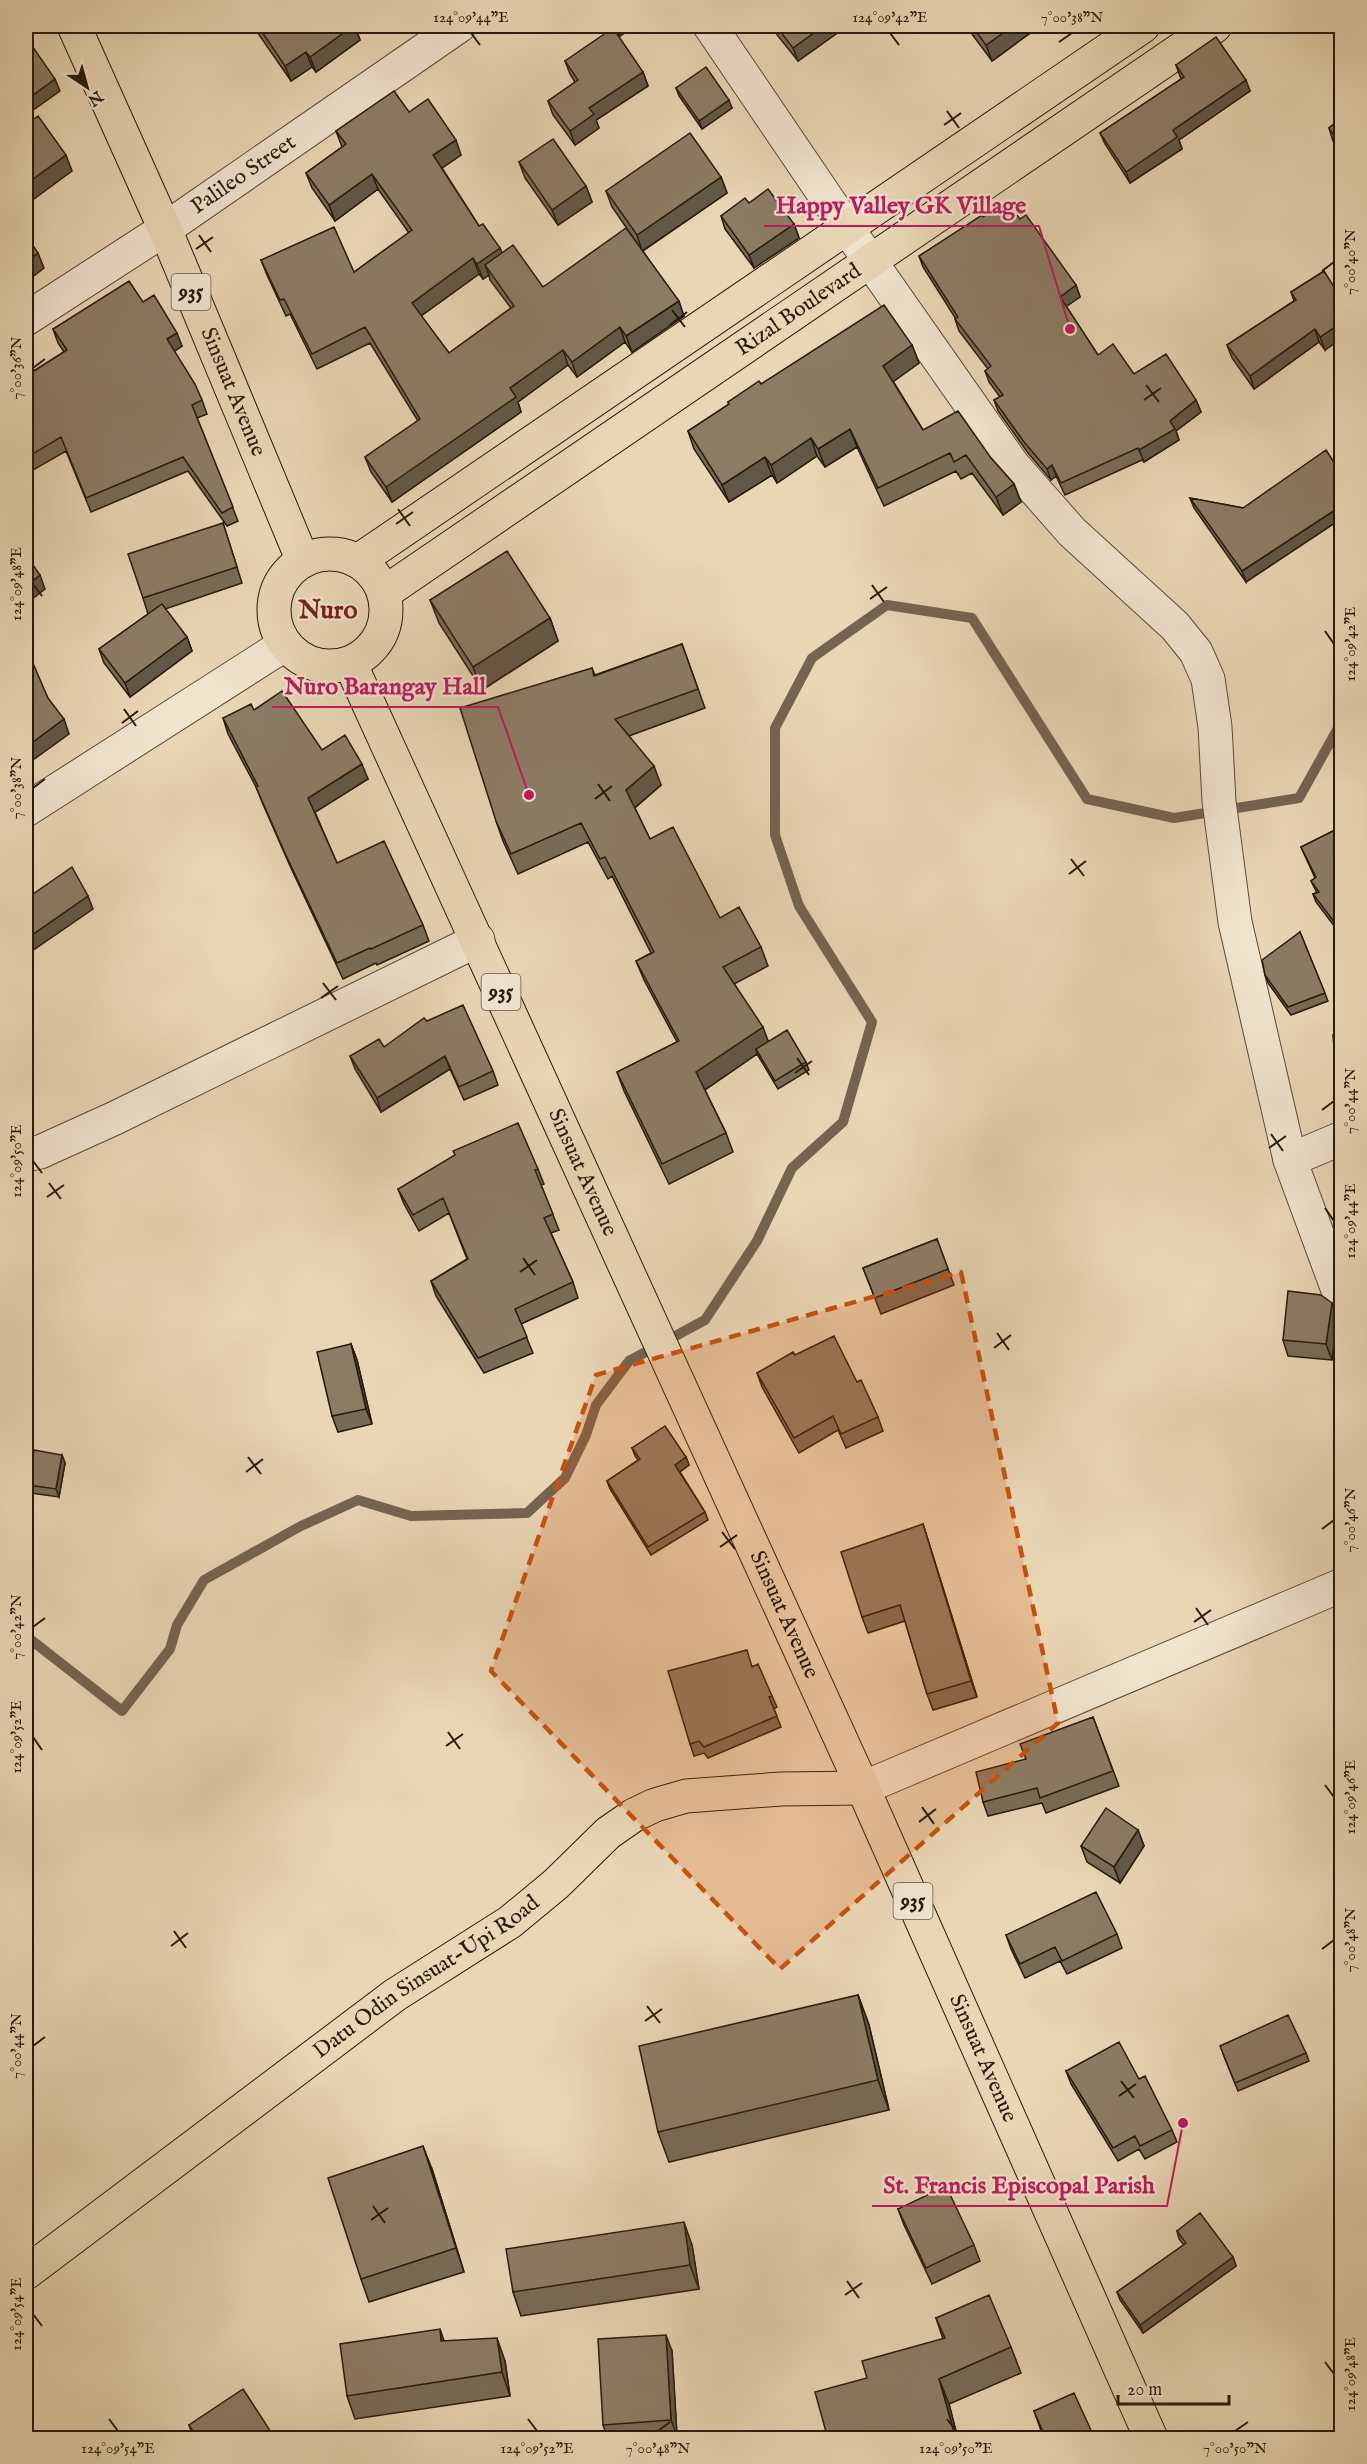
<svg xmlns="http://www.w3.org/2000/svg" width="1367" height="2464" viewBox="0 0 1367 2464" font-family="'IM FELL English',serif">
  <rect width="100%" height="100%" fill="#e9d6b5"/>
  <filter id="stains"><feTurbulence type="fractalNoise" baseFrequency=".00333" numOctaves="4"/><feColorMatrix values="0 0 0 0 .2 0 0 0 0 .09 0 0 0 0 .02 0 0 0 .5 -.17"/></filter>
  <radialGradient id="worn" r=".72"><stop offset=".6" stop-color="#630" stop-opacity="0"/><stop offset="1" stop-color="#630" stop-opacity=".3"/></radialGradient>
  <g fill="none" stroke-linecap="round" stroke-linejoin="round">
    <!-- stream -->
    <path stroke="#746450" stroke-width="10" d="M26 1636 122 1711 170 1649 177 1625 204 1580 301 1526 358 1500 411 1516 527 1513 565 1478 586 1435 596 1405 629 1361 705 1320 757 1241 792 1168 843 1122 872 1022 799 906 775 835V728L812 658 887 605 972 618 1087 799 1174 818 1299 798 1342 721"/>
    <!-- minor casing -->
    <g stroke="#584937" stroke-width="35">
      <g id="minor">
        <path d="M710 26 847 228 1013 465 1072 532 1175 626 1196 652 1208 679 1215 727 1219 801 1235 922 1290 1160 1342 1301"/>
        <path id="s1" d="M26 319 165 229 459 26"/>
        <path d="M26 810 284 645"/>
        <path d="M26 1155 40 1152 115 1118 478 940"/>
        <path d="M1290 1160 1342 1138"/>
        <path d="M863 1788 1342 1585"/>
      </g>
    </g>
    <!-- major casing -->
    <g stroke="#271a0d" stroke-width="35">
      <g id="major">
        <path id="s2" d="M74 26 165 229 303 561"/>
        <circle cx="330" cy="610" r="56"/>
        <path d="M358 561 1143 26"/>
        <path id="s3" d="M384 593 1215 26"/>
        <path id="s4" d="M350 663 863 1788 1151 2438"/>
        <path id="s5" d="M26 2273 395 1995 510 1922 556 1884 608 1833 634 1815 655 1805 686 1796 781 1789 863 1788"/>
      </g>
    </g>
    <!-- minor -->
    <use href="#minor" stroke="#f1e4cf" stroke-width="33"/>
    <!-- major -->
    <use href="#major" stroke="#e9d6b5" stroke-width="33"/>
  </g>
  <!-- wall -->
  <path fill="#786b56" stroke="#271a0d" stroke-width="1.5" fill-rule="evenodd" d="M253 26H355L360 40 316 72 312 67 291 81Z
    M613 26H635L620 36Z
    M770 26H847L798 61Z
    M966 26H1031L1033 31 992 61Z
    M1341 34V56L1339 53 1334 40Z
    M565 61 643 72 648 86 596 120 599 128 575 145 553 115 548 101 575 82 570 74Z
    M1176 65 1250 91 1179 140 1182 149 1130 183 1105 144 1100 133 1181 79Z
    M676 88 732 108 702 129 679 96Z
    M409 112 461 155 442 168 479 226 500 248 502 253 543 287 637 243 612 207 606 191 721 177 727 193 643 251 684 316 632 352 625 342 577 377 568 365 518 402 521 412 392 502 371 472 365 457 418 421 370 343 317 369 290 314 286 316 267 275 261 260 354 272 409 233 378 189 335 221 312 188 306 173 342 147 336 131ZM479 274 483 279 489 275 490 280 511 308 449 353 421 316Z
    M1341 118V152L1333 141 1329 128Z
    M519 162 586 186 592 202 558 225 525 178Z
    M749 203 794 224 799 238 754 268 725 229 721 216Z
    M983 217 1020 219 1076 285 1080 297 1066 306 1098 355 1134 374 1196 400 1201 412 1176 431 1179 440 1144 462 1142 460 1065 495 1056 476 1051 480 1028 453 998 411 994 400 1000 397 989 382 985 371 988 369 959 331 955 319H956L923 267 919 256Z
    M1324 271 1325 350 1319 342 1254 389 1232 358 1227 345 1294 301 1291 292Z
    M143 302 182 346 174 351 202 400 207 414 197 418 238 521 227 526 188 471 91 512 66 451 26 474V376L64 352 58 343 53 329Z
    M912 345 919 363 893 381 923 430 991 458 1014 484 1021 502 1003 515 972 473 961 479 956 471 884 506 857 447 825 467 817 456 777 483 772 475 729 502 694 449 688 431 729 405 728 402 761 384Z
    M1190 498 1243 508 1246 582 1194 508Z
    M223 523 242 583 165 609 187 637 192 651 130 697 104 663 99 649 148 614 143 598Z
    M430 600 550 618 558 641 482 690 439 623Z
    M682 644 705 708 629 736 661 785 635 808 650 839 720 918 761 947 768 966 734 984 768 1042 806 1062 809 1070 778 1089 757 1054 705 1090 726 1133 733 1152 669 1184 624 1091 617 1072 677 1042 644 980 636 961 651 953 612 876 608 879 588 842 518 874 503 841 496 821 592 668 595 675Z
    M254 710 322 750 368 779 315 812 337 863 423 925 429 941 377 965 376 963 343 979 290 866 262 802 256 787 228 734 223 718Z
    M1341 827V935L1316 902 1313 894 1317 893 1311 881 1315 878 1301 847Z
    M1300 932 1328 1001 1291 1015 1268 983 1265 975Z
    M427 1021 493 1071 498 1085 464 1100 450 1069 381 1112 355 1069 350 1056 384 1047Z
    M1341 1034V1086L1336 1070Z
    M538 1169 544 1184 541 1185 559 1230 551 1233 573 1282 578 1298 521 1324 533 1353 484 1373 436 1296 431 1281 467 1259 449 1213 419 1231 404 1204 398 1189Z
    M937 1239 954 1285 881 1314 863 1268Z
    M1332 1303 1337 1319 1332 1360 1288 1356 1283 1340Z
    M351 1344 357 1360 372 1424 338 1432 332 1416Z
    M795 1355 857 1382 878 1417 883 1431 846 1448 838 1430 799 1453 762 1387 757 1373Z
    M632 1448 686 1457 689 1465 680 1472 705 1512 708 1520 651 1555 610 1489 607 1481 638 1460 635 1456Z
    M62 1455 65 1463 59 1497 31 1493 28 1485Z
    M923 1524 928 1540 977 1697 933 1710 927 1694 905 1621 868 1633 862 1617Z
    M753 1666 772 1696 777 1707 774 1709 781 1727 708 1758 704 1753 694 1756 690 1744Z
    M1093 1717 1119 1786 1046 1813 1042 1803 988 1816 983 1802 1025 1759Z
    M1138 1830 1144 1846 1120 1883 1087 1862 1081 1846Z
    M1117 1934 1122 1948 1067 1974 1060 1961 1025 1978 1011 1949 1006 1935Z
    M858 1995 869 2025 889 2110 669 2162 658 2132Z
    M1306 2053 1309 2061 1238 2091 1223 2054Z
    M1066 2071 1172 2130 1177 2142 1145 2159 1139 2149 1118 2161 1071 2084Z
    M432 2169 464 2272 369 2302 361 2279Z
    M898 2209 974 2245 980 2261 932 2284 904 2225Z
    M1177 2231 1233 2257 1236 2266 1143 2333 1120 2300 1117 2292 1184 2245 1179 2239Z
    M692 2245 699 2289 521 2316 513 2292Z
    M936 2318 1011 2347 1021 2373 949 2404 958 2439H828L867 2378 943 2339Z
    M444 2341 505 2361 510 2396 355 2419 347 2396Z
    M672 2351 677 2436 643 2439H608L603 2425Z
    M1034 2411 1095 2439H1044Z
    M189 2425 271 2432 273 2439H194Z"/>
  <!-- shaded-wall -->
  <path fill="#625746" stroke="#271a0d" stroke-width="1.5" d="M353 26H355L360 40 316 72 310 57Z
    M617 26H635L620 36Z
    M823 26H847L798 61 793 48Z
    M1013 26H1031L1033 31 992 61 986 45Z
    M306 52 312 67 291 81 285 66Z
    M643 72 648 86 596 120 599 128 575 145 570 131 589 108Z
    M55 79 60 91 29 113 26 103V100Z
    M1246 80 1250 91 1179 140 1182 149 1130 183 1126 172 1173 130Z
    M729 100 732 108 702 129 699 121Z
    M456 140 461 155 439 170 433 155Z
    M66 155 72 171 27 204 26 201V184Z
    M372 174 378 189 335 221 329 205Z
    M721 177 727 193 642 251 637 235Z
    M586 186 592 202 558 225 552 210Z
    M794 224 799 238 754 268 749 255Z
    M500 248 506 263 485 265 489 275 483 279 477 264Z
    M38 253 44 268 26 282V262Z
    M473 258 479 274 418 318 412 303Z
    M1076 285 1080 297 1064 308 1060 297Z
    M679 301 684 316 632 352 626 336Z
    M1341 323V339L1325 350 1320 337Z
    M620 327 625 342 577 377 572 362Z
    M1315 329 1319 342 1254 389 1250 376Z
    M177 333 182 346 172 353 167 339Z
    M912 345 919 363 890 384 883 366Z
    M563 350 568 365 518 402 521 412 392 502 386 487 510 388Z
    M1196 400 1201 412 1176 431 1179 440 1144 462 1139 450 1170 421Z
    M850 429 857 447 825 467 818 449Z
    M811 438 817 456 777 483 771 465Z
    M765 457 772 475 729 502 722 485Z
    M1052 465 1056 476 1051 480 1047 469Z
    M1014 484 1021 502 1003 515 996 497Z
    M1341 506V519L1246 582 1242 571Z
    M40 575 45 589 26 604V586Z
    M550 618 558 641 482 690 473 667Z
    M187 637 192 651 130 697 125 683Z
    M64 719 69 734 26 765V747Z
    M362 764 368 779 314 813 308 798Z
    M654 766 661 785 633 809 626 790Z
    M88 896 93 909 26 955V939Z
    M763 1027 770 1046 756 1049 757 1054 703 1091 696 1072Z
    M445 1056 450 1069 381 1112 377 1098Z
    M1332 1303 1337 1319 1332 1360 1326 1344Z
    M351 1344 357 1360 372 1424 366 1409Z
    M62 1455 65 1463 59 1497 56 1489Z
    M686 1457 689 1465 678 1473 675 1465Z
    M923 1524 928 1540 977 1697 971 1681Z
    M1138 1830 1144 1846 1120 1883 1114 1867Z
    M858 1995 869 2025 889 2110 878 2080Z
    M423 2146 432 2169 464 2272 456 2248Z
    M684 2222 692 2245 699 2289 690 2265Z
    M1233 2257 1236 2266 1143 2333 1140 2325Z
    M440 2329 448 2352 441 2341Z
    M666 2335 672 2351 677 2436 671 2420Z
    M497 2338 505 2361 510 2396 502 2372Z
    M939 2379 949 2404 958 2439H956Z
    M271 2432 273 2439H261Z"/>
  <!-- building -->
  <path fill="#8c7c64" stroke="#271a0d" stroke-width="1.5" d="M258 26H353L310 57 306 52 285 66Z
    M776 26H823L793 48Z
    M972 26H1013L986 45Z
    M613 28 643 72 589 108 594 114 570 131 548 101 578 80 565 61Z
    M26 34 30 43 55 79 26 100Z
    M1341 34V50L1334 40Z
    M1216 37 1246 80 1173 130 1177 137 1126 172 1100 133 1184 77 1176 65Z
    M706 67 729 100 699 121 676 88Z
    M394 91 409 112 428 99 456 140 433 155 479 226 483 224 500 248 477 264 473 258 412 303 449 353 514 306 485 265 513 245 543 287 626 228 679 301 626 336 620 327 572 362 563 350 510 388 516 397 386 487 365 457 420 419 365 327 312 354 284 299 280 300 261 260 334 227 354 272 412 230 372 174 329 205 306 173 346 144 336 131Z
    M38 116 66 155 26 184V125Z
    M1341 118V146L1329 128Z
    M690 133 721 177 637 235 606 191Z
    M553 139 586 186 552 210 519 162Z
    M768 189 794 224 749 255 721 216 745 198 749 203Z
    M1006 201 1020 219 1026 215 1076 285 1060 297 1098 355 1113 344 1134 374 1166 354 1196 400 1170 421 1175 429 1139 450 1138 448 1061 483 1052 465 1047 469 1024 442 994 400 1003 395 985 371 991 366 955 319 958 317 919 256 982 215 983 217Z
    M26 235 38 253 26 262Z
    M1324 271 1334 287 1341 282V323L1320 337 1315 329 1250 376 1227 345 1296 300 1291 292Z
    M129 281 143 302 154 295 177 333 167 339 195 384 202 400 192 405 233 507 222 513 183 457 86 498 61 437 26 458V376L67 350 53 329Z
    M884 305 912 345 883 366 923 430 958 411 991 458 1014 484 996 497 966 455 954 462 950 453 878 488 850 429 818 449 811 438 771 465 765 457 722 485 688 431 729 404 728 402 759 381 761 384Z
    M1326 450 1341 473V506L1242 571 1190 498 1243 508Z
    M223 523 237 567 143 598 128 554Z
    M507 551 550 618 473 667 430 600Z
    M26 555 40 575 26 586Z
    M162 604 187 637 125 683 99 649Z
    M682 644 698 689 615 719 654 766 626 790 650 839 673 827 720 918 739 907 761 947 723 967 763 1027 696 1072 726 1133 662 1164 617 1072 679 1041 636 961 654 952 605 857 600 859 581 823 511 854 496 821 460 708 592 668 594 676Z
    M32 661 48 698 64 719 26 747V664Z
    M282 691 322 750 345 735 362 764 308 798 337 863 384 841 423 925 371 949 370 948 337 963 284 851 256 787 258 786 223 718 251 704 254 710Z
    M1341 827V931L1313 894 1319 892 1311 881 1316 877 1301 847Z
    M72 867 88 896 26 939V899Z
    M1300 932 1325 993 1288 1007 1265 975 1262 960Z
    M463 1005 493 1071 459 1087 445 1056 377 1098 350 1056 379 1039 384 1047 424 1018 427 1021Z
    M787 1030 806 1062 775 1081 756 1049Z
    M1341 1034V1070H1336L1333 1035Z
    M518 1123 538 1169 535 1170 553 1214 544 1218 573 1282 515 1309 527 1337 478 1358 431 1281 468 1259 443 1198 413 1215 398 1189 455 1155 453 1151Z
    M937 1239 948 1269 875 1298 863 1268Z
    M1288 1291 1321 1295 1332 1303 1326 1344 1283 1340Z
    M834 1336 857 1382 861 1380 878 1417 841 1434 833 1416 794 1438 757 1373 793 1352 795 1355Z
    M351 1344 366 1409 332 1416 317 1352Z
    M665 1426 686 1457 675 1465 705 1512 648 1547 607 1481 640 1459 632 1448Z
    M34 1450 62 1455 56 1489 28 1485Z
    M923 1524 971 1681 927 1694 900 1605 862 1617 841 1552Z
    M747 1650 752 1667 758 1664 772 1696 769 1697 777 1716 704 1747 699 1741 690 1744 668 1671Z
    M1093 1717 1113 1771 1040 1798 1037 1788 983 1802 976 1772 1026 1759 1020 1744Z
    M1106 1808 1138 1830 1114 1867 1081 1846Z
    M1096 1892 1117 1934 1062 1961 1055 1947 1020 1964 1006 1935Z
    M858 1995 878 2080 658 2132 639 2046Z
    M1288 2015 1306 2053 1235 2083 1220 2046Z
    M1119 2042 1139 2079 1145 2076 1172 2130 1140 2146 1135 2136 1113 2148 1066 2071Z
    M423 2146 456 2248 361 2279 328 2178Z
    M946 2186 974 2245 926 2268 898 2209Z
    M1200 2213 1233 2257 1140 2325 1117 2292 1186 2243 1177 2231Z
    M684 2222 690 2265 513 2292 506 2249Z
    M989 2295 1011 2347 939 2379 956 2439H828L815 2392 867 2378 862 2361 945 2338 936 2318Z
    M440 2329 441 2341 497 2338 502 2372 347 2396 340 2344Z
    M666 2335 671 2420 603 2425 598 2339Z
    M243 2389 271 2432 261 2439H198L189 2425Z
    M1074 2393 1095 2439H1046L1034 2411Z"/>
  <!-- marked area -->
  <path fill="#cb500c" fill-opacity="0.2" stroke="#cb500c" stroke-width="4.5" stroke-dasharray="12 8" stroke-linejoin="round" d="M961 1272 1058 1723 780 1969 491 1671 596 1375Z"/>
  <!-- ticks -->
  <path fill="none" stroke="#271a0d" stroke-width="2" d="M471 33 480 45M890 33 899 45M1059 42 1072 33M947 111 959 128M944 125 961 113M199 235 211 252M196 249 213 237M1322 271 1334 262M672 310 685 327M670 325 687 312M33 368 45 359M1146 385 1159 402M1144 400 1161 388M398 509 410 526M396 524 413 512M33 584 42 596M872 585 884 602M870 599 887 587M1325 631 1334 644M124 709 136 726M122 723 138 711M598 784 610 801M33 788 45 779M595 799 612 786M1071 859 1084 876M1069 874 1086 861M323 983 336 1000M321 998 338 986M797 1058 809 1075M795 1073 812 1061M1322 1110 1334 1101M1271 1134 1283 1151M1269 1148 1286 1136M33 1161 42 1173M49 1183 61 1199M47 1197 64 1185M1325 1208 1334 1221M523 1258 535 1275M520 1272 537 1260M997 1333 1009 1350M994 1348 1011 1335M248 1457 261 1474M246 1472 263 1459M1322 1529 1334 1520M722 1532 735 1549M720 1547 737 1535M1196 1608 1208 1625M1194 1622 1211 1610M33 1627 45 1618M448 1732 460 1749M33 1737 42 1750M446 1746 463 1734M1325 1785 1334 1797M922 1807 934 1824M919 1822 936 1809M174 1931 186 1948M171 1946 188 1933M1322 1949 1334 1940M647 2006 660 2023M645 2021 662 2009M33 2046 45 2037M1121 2081 1134 2098M1119 2096 1136 2084M373 2206 385 2223M371 2220 388 2208M847 2281 859 2298M845 2295 862 2283M33 2314 42 2326M1325 2362 1334 2374M109 2419 118 2431M528 2419 537 2431M947 2419 956 2431M658 2431 670 2422M1235 2431 1248 2422"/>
  <g text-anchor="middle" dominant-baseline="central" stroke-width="4.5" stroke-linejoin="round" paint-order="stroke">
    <!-- shield labels -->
    <g fill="#f1e4cf" stroke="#645747" stroke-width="1.5">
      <rect x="171.5" y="274" width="39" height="36" rx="4.5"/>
      <rect x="481.5" y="974" width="39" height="36" rx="4.5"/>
      <rect x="893.5" y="1883" width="39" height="36" rx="4.5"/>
    </g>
    <g font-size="21" font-weight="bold" fill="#271a0d">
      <text x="191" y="292">935</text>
      <text x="501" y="992">935</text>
      <text x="913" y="1901">935</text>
    </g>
    <!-- street labels -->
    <g font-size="22" fill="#271a0d" stroke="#f1e4cf">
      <text stroke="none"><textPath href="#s1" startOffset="261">Palileo Street</textPath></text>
      <text stroke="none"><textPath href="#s3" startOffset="502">Rizal Boulevard</textPath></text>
      <text stroke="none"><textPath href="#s2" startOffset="399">Sinsuat Avenue</textPath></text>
      <text stroke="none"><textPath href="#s4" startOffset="560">Sinsuat Avenue</textPath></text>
      <text stroke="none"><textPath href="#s4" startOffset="1046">Sinsuat Avenue</textPath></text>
      <text stroke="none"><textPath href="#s5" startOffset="498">Datu Odin Sinsuat-Upi Road</textPath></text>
      <text stroke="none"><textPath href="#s4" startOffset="1532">Sinsuat Avenue</textPath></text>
    </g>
    <!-- quarter labels -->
    <g font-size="26" font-weight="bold" fill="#7a1f14" stroke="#f1e4cf">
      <text x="328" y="610">Nuro</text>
    </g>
  </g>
  <!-- callouts -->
  <path fill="none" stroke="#c2185b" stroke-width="2" d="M1070 329L1039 226H764M529 795L498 707H272M1183 2123L1167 2206H872"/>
  <g fill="#c2185b" stroke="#f1e4cf" stroke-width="2">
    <circle cx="1070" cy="329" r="6"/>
    <circle cx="529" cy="795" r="6"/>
    <circle cx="1183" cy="2123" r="6"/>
  </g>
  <g font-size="24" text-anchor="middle" font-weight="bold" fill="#c2185b" stroke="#f1e4cf" stroke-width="4.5" stroke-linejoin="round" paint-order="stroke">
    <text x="901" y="213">Happy Valley GK Village</text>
    <text x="385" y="694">Nuro Barangay Hall</text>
    <text x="1019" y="2193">St. Francis Episcopal Parish</text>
  </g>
  <!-- margin -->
  <rect width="1367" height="2464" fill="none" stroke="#e9d6b5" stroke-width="66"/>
  <!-- north arrow -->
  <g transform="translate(87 87) rotate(144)" stroke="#f1e4cf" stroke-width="4.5" paint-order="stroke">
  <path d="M0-4.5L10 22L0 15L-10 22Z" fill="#271a0d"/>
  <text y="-9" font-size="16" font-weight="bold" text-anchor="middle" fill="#271a0d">N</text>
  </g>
  <!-- scale -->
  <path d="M1118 2395v9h111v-9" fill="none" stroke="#271a0d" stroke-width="3"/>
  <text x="1127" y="2395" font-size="18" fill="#271a0d" stroke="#f1e4cf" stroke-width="4.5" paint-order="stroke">20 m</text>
  <rect x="33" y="33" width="1301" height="2398" fill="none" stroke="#271a0d" stroke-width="2"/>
  <g font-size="15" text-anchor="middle" fill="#271a0d">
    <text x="471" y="22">124°09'44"E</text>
    <text x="890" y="22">124°09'42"E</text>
    <text x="1072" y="22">7°00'38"N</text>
    <text transform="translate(1350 262) rotate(-90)" y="5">7°00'40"N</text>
    <text transform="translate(16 368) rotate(-90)" y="5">7°00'36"N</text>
    <text transform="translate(16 584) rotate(-90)" y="5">124°09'48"E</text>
    <text transform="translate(1350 644) rotate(-90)" y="5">124°09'42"E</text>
    <text transform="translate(16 788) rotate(-90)" y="5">7°00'38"N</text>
    <text transform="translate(1350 1101) rotate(-90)" y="5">7°00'44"N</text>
    <text transform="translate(16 1161) rotate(-90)" y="5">124°09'50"E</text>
    <text transform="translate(1350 1221) rotate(-90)" y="5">124°09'44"E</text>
    <text transform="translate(1350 1520) rotate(-90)" y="5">7°00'46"N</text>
    <text transform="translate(16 1627) rotate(-90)" y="5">7°00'42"N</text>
    <text transform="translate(16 1737) rotate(-90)" y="5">124°09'52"E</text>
    <text transform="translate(1350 1797) rotate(-90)" y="5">124°09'46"E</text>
    <text transform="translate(1350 1940) rotate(-90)" y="5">7°00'48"N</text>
    <text transform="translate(16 2046) rotate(-90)" y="5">7°00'44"N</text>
    <text transform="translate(16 2314) rotate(-90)" y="5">124°09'54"E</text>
    <text transform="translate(1350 2374) rotate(-90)" y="5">124°09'48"E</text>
    <text x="118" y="2453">124°09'54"E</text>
    <text x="537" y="2453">124°09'52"E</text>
    <text x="658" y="2453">7°00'48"N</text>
    <text x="956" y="2453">124°09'50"E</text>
    <text x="1235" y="2453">7°00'50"N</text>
  </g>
  <rect width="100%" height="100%" filter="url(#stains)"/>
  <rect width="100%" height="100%" fill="url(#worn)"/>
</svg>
